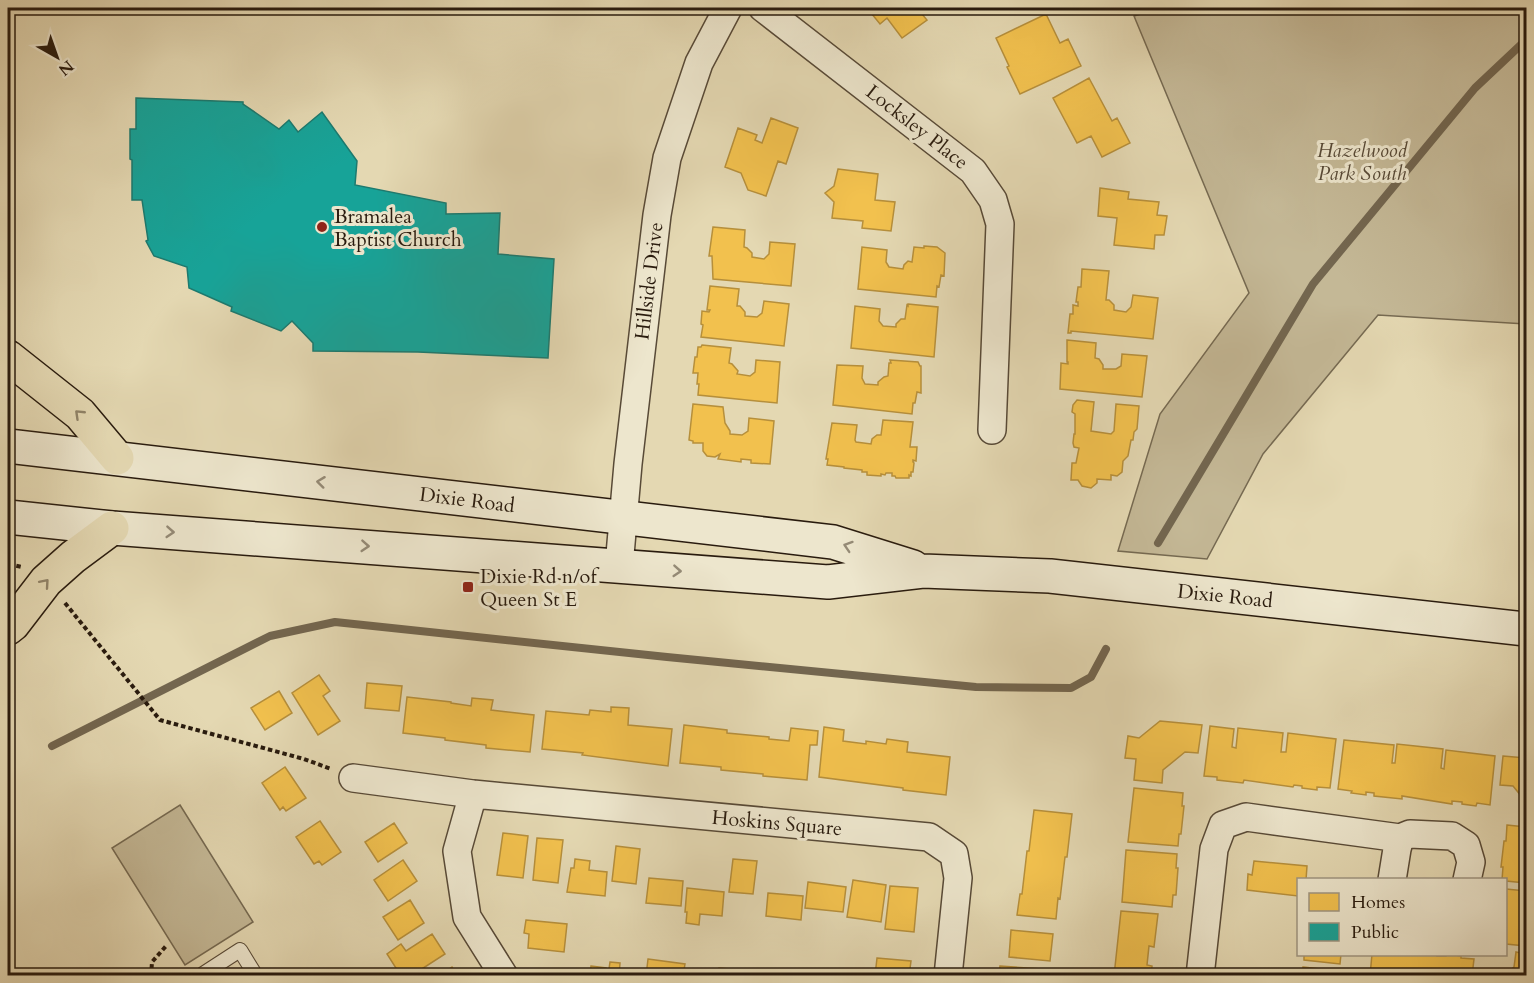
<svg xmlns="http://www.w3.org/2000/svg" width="1534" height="983" viewBox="0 0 1534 983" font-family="Cardo,serif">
  <rect width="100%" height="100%" fill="#e4d8b2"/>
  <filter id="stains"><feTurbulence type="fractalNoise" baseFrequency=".00333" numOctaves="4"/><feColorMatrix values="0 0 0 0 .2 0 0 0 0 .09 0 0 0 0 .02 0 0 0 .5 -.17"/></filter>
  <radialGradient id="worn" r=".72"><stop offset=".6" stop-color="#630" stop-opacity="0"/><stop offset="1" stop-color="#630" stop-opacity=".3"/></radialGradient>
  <!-- green -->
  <path fill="#c4b896" stroke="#766a52" stroke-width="1.5" d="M1161 8H1526V324L1378 315 1263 454 1207 559 1118 551 1160 414 1249 293 1134 16Z
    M180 805 253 922 185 965 112 848Z"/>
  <!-- homes -->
  <path fill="#f2c14e" stroke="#b68f3b" stroke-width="1.5" d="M867 8H917L927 20 902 38 887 18 880 24Z
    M1046 14 1060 43 1068 39 1081 66 1020 94 1007 67 1009 66 996 38Z
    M1089 78 1112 121 1117 118 1130 143 1102 157 1091 136 1077 143 1053 98Z
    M771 118 798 128 786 164 778 161 766 196 748 190 741 173 725 167 738 128 757 135 755 140 762 143Z
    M838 169 878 174 875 200 895 202 891 231 862 228 863 221 832 218 834 202 825 193 834 186Z
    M1100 188 1129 192 1128 199 1159 202 1157 215 1167 216 1164 235H1155L1154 249 1114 245 1117 218 1098 216Z
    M713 227 745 230 744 247 747 248 752 253V257L764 259 769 254 770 242 795 244 791 286 713 279 712 256H709Z
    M924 246 937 247 945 253 944 276 941 275 939 287 937 286 936 297 858 289 862 247 887 250 886 262 889 267 903 269 904 265 908 261 912 262 914 247 924 248Z
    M1082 269 1109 271 1106 300H1109L1114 305V310L1126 312 1131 307 1133 295 1158 298 1153 339 1071 331V333H1068L1070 314H1073V305L1078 306V302H1076L1078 287H1081Z
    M710 286 739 289 737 306H740L745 312V316L757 317 762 313 764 301 789 304 784 346 701 337 703 325 701 324 702 311 709 312 710 310H707Z
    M908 304 938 307 934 357 851 348 855 306 880 309 879 321 883 326 896 327V324L901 319H905L907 305 908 306Z
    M1067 340 1096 343 1095 358 1099 359 1103 365V369H1116L1121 366 1122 354 1147 356 1142 397 1060 389 1061 363 1068 364V362H1067Z
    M702 345 731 348 729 363 732 364 738 371 737 374 750 376 755 372 756 360 780 362 777 403 698 395 699 384H697L698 373H693L695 357H697L698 347H701Z
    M890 360 918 362 920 366H921V393L917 392 915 403H913L912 414 833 405 837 365 863 366 862 378 865 384 878 385V382L884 377 888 376 889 363H891Z
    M1077 400 1094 402 1091 431 1111 434 1114 431 1116 404 1139 406 1137 429 1134 432 1133 440H1131L1128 456 1123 461 1122 472 1117 476 1111 475V480L1097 479V483L1091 488 1082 486 1078 480H1071L1072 463H1076L1079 448 1074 447 1073 443 1074 434H1075V414L1072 412 1073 405Z
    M693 404 723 407 725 423 730 431V434L742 435 748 431 749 418 774 421 770 464 751 463V460L741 459V462L718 459 720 454 715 457 707 456 703 451V443H693V441L689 440Z
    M883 420 913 422 910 447H917L916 461 913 460V462L914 463 913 472H911V476L909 475V478H896L895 476H892V473H886L885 475 881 474V476L867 475V472H862V470L844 468V467L827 465 828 459H826L832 423 857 425 855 440 856 442 871 444 872 439 877 435H881Z
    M319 675 330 691 323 696 340 721 318 735 292 693Z
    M367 683 402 686 399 711 365 708Z
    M279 691 292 713 265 730 251 708Z
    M407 697 451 702V703L471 706 472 698 493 700 491 710 534 715 530 752 486 748V745L445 740V738L403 733Z
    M611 707 629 708 628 725 672 729 668 766 582 755 583 753 542 749 546 711 589 715 590 710 611 712Z
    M1160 721 1202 725 1198 753 1185 752 1163 770 1162 783 1134 780 1136 759 1125 758 1128 736 1139 738Z
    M684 725 727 730V733L769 737V739L789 741 791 728 818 731 817 745H810L807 780 763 776V774L721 770V767L680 763Z
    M1210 726 1234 729 1232 747 1236 748 1238 728 1283 733 1281 752H1286L1288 733 1336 739 1330 788 1317 787V790L1302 788V786L1294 785 1293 787 1244 780 1243 783 1217 780V777L1204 776Z
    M824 727 844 730 843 741 866 744V741L886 744 887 739 908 742 907 752 950 757 946 795 903 790V788L819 777Z
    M1344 740 1394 745 1392 763H1395L1397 744 1443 749 1441 768 1444 769 1446 750 1495 756 1490 805 1477 803 1476 806 1462 804V802L1452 801V804L1402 796V799L1374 796V793L1366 792V795L1351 793 1352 791 1338 789Z
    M1503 756 1526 758V802L1513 786 1500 785Z
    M285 767 306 798 286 811 283 807 280 810 262 783Z
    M1134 788 1183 793 1182 806H1184L1181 834H1179L1178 846 1128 842Z
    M1034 810 1072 814 1067 857H1065L1060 899 1058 898 1056 919 1017 915 1020 894H1022L1027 851H1029Z
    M320 821 341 852 322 865 319 861 314 864 296 837Z
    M394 823 407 843 378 862 365 842Z
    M1507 825 1526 827V883L1506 881V880H1502L1503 867H1501L1504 841H1506Z
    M503 833 528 836 523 878 497 875Z
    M537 838 563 840 558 883 533 880Z
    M616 846 640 849 636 884 612 881Z
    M1126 850 1177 854 1176 868H1178L1176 895H1173L1172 907 1122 902Z
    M575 859 590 861 589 870 607 872 605 896 567 892 571 868H574Z
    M733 859 757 861 753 894 729 892Z
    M403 860 417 881 388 901 374 880Z
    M1254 861 1307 866 1306 880H1298V896L1247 890 1248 874 1252 875Z
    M649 878 683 881 681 906 646 903Z
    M853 880 886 885 881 922 847 917Z
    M808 882 846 887 843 912 805 908Z
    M890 886 918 888 914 932 885 929Z
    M687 888 724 892 722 916 700 914 699 925 686 923 687 912H685Z
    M1506 889 1526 891V946L1506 944Z
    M768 893 803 896 801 920 766 916Z
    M410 900 424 923 398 940 383 917Z
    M1121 911 1158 914 1154 947 1149 946 1147 965 1152 966 1151 976H1114Z
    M526 920 567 924 564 952 528 948 529 934 524 933Z
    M1011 930 1053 934 1050 961 1009 957Z
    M432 934 445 954 411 976H401L387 954 401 944 406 951Z
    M1516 952 1526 954V976H1503L1514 967Z
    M1304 954H1341L1340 964 1304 960Z
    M1372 954H1437V956H1446V954H1449L1461 956V958L1474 959 1472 976H1370Z
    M877 958 911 961 909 976H875Z
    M648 959 685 964 683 976H646Z
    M610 962 620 963 619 976H608Z
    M591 966 606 968 605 976H590Z
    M1000 966 1042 969V976H999Z
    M452 967 457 976H439Z
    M1303 967 1338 971V976H1302Z
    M719 968 755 971V976H718Z"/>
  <!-- public -->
  <path fill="#17a398" stroke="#1c7a6f" stroke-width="1.5" d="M136 98 243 102V104L279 129 289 120 298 132 322 112 357 161 355 185 446 203V214L500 213 498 254 554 259 548 358 418 352 313 351V343L292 321 281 331 231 311 232 307 189 288 187 267 154 256 146 241 148 240 142 200H132V160L130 159V129H136Z"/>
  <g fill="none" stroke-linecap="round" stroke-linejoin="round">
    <!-- stream -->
    <path stroke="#73664f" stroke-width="8" d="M1158 543 1313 284 1475 88 1526 40
      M52 746 270 636 335 622 667 657 976 687 1071 688 1091 677 1106 649"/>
    <!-- lane casing -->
    <g stroke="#584a37" stroke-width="16">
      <path id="lane" d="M203 974 240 950 256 976"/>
    </g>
    <!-- street casing -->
    <g stroke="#584a37" stroke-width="30">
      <path id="street" d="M763 8 973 171 993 200 1000 224 992 430
        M619 566 628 464 657 215 667 158 699 63 728 8
        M353 778 473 794 929 837 954 854 958 878 948 976
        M473 794 457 851 467 917 504 976
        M1392 880 1397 849 1400 838
        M1200 976 1214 849 1223 825 1246 817 1400 838 1410 834 1452 836 1466 845 1471 862 1467 880"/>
    </g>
    <!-- secondary casing -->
    <g stroke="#291b0e" stroke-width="36">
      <path id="secondary" d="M8 446 833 542 913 567
        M8 517 112 528 828 582 923 571 1050 576 1526 629"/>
    </g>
    <!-- primary casing -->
    <g stroke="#291b0e" stroke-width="36">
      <path id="primary" d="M8 357 80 414 117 458
        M8 628 13 624 46 581 73 557 112 528"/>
    </g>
    <!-- path -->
    <path stroke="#291b0e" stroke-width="4" stroke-dasharray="4.5 3" stroke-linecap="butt" d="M9 408 13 397
      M9 564 22 567
      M65 603 160 720 304 759 331 769
      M151 976 152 962 166 946"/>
    <!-- lane -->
    <use href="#lane" stroke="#ede6cd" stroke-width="14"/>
    <!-- street -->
    <use href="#street" stroke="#ede6cd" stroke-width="27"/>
    <!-- secondary -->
    <use href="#secondary" stroke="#ede6cd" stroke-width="33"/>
    <!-- primary -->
    <use href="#primary" stroke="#e4d8b2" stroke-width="33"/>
  </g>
  <!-- one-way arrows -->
  <defs><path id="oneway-chevron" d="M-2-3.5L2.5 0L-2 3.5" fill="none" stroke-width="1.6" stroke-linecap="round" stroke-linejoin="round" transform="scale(1.5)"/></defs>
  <g stroke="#908368">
    <use href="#oneway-chevron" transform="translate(79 414) rotate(-136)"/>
    <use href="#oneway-chevron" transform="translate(45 583) rotate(-49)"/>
  </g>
  <g stroke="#958b77">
    <use href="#oneway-chevron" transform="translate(321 482) rotate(-173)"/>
    <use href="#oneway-chevron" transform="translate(170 532) rotate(4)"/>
    <use href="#oneway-chevron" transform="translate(365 546) rotate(4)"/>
    <use href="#oneway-chevron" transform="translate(848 546) rotate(-162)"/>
    <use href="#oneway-chevron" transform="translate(677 571) rotate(4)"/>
  </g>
  <!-- markers -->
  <g fill="#8f2418" stroke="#ede6cd" stroke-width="2">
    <circle cx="322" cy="227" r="6"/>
    <rect x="462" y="581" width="12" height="12" rx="3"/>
  </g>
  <g text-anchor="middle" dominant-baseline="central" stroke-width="6" stroke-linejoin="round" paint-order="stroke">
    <!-- street labels -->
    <g font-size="20" fill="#291b0e" stroke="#ede6cd">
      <text transform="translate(917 127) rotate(38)">Locksley Place</text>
      <text transform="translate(649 281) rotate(-83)">Hillside Drive</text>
      <text transform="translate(467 500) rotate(7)">Dixie Road</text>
      <text transform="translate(1225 596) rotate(6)">Dixie Road</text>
      <text transform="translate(777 823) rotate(5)">Hoskins Square</text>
    </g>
    <!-- park labels -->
    <g font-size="20" font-style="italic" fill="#584a37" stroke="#ede6cd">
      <text x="1362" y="150">Hazelwood<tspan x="1362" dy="23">Park South</tspan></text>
    </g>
    <!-- poi labels -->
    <g font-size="20" fill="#291b0e" stroke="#ede6cd" text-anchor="start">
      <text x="334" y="216">Bramalea<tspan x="334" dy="23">Baptist Church</tspan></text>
      <text x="480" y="576">Dixie Rd n/of<tspan x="480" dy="23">Queen St E</tspan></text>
    </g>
  </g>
  <!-- margin -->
  <rect width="1534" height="983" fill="none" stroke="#e4d8b2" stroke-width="30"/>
  <rect x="9" y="9" width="1516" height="965" fill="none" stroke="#291b0e" stroke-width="3"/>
  <rect x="15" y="15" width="1504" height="953" fill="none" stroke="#291b0e" stroke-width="1.5"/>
  <!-- legend -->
  <rect x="1297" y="878" width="210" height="78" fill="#ede6cd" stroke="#9f9581" stroke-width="1.5"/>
  <rect x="1309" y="893" width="30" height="18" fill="#f2c14e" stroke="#9f9581" stroke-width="1.5"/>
  <text x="1351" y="908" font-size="18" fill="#291b0e">Homes</text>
  <rect x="1309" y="923" width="30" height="18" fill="#17a398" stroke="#9f9581" stroke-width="1.5"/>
  <text x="1351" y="938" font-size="18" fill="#291b0e">Public</text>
  <!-- north arrow -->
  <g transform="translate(57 57) rotate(140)" stroke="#ede6cd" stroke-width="4.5" paint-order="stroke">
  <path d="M0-4.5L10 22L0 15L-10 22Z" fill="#291b0e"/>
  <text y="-9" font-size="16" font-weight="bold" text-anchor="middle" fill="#291b0e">N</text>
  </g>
  <rect width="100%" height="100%" filter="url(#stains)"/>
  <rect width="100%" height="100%" fill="url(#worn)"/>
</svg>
